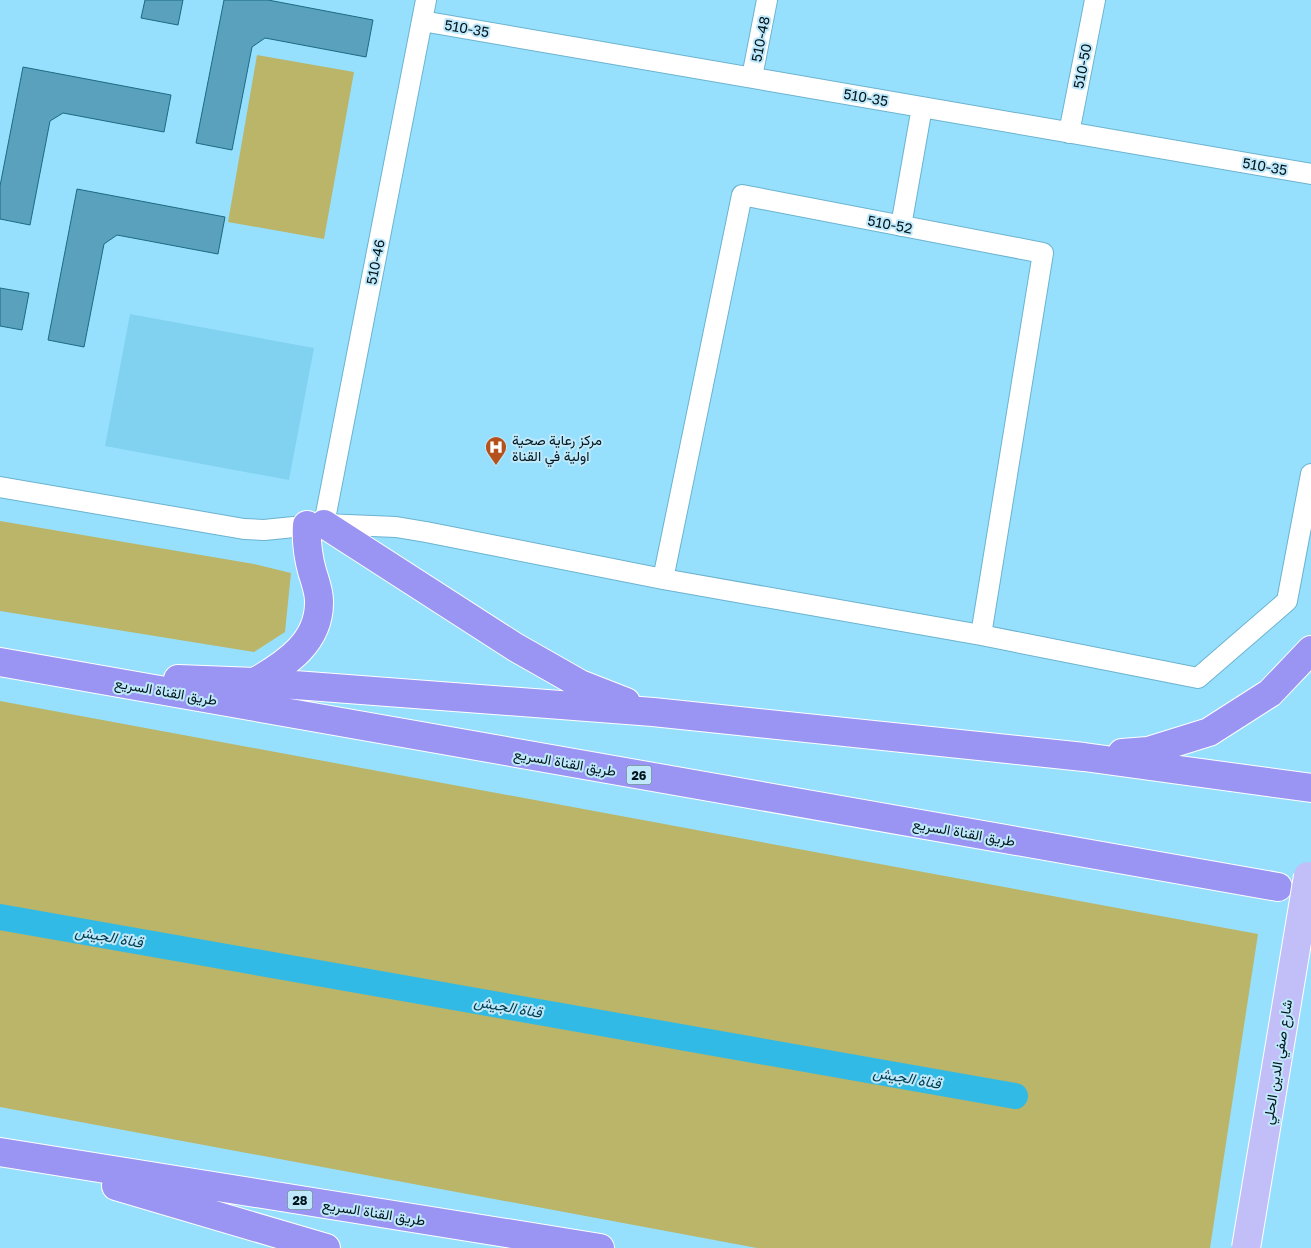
<svg xmlns="http://www.w3.org/2000/svg" width="1311" height="1248" viewBox="0 0 1311 1248" font-family="'Golos Text',Vazirmatn,sans-serif">
  <rect width="100%" height="100%" fill="#97e0fd"/>
  <!-- built -->
  <path fill="#81d1f0" d="M130 314 314 348 289 480 105 446Z"/>
  <!-- green -->
  <path fill="#bab568" d="M257 55 354 72 324 239 228 222Z
    M0 521 254 564 291 573 285 632 254 652 0 611Z
    M0 701 1258 934 1210 1248H757L0 1107Z"/>
  <g fill="none" stroke-linecap="round" stroke-linejoin="round">
    <!-- canal -->
    <path stroke="#31bae6" stroke-width="26" d="M0 917 1015 1096"/>
  </g>
  <!-- building -->
  <path fill="#59a1bd" stroke="#1d6a84" d="M145 0H183L178 25 141 18Z
    M224 0H268L373 20 366 57 265 38 252 47 232 150 196 143Z
    M23 67 171 95 164 132 63 113 50 121 30 225 0 219V186Z
    M77 189 225 217 218 254 117 235 104 244 84 347 48 340Z
    M0 288 29 293 22 330 0 326Z"/>
  <g fill="none" stroke-linecap="round" stroke-linejoin="round">
    <!-- street casing -->
    <g stroke="#6bb3cf" stroke-width="22">
      <path id="street" d="M422 21 1311 174
        M752 77 767 0
        M1069 133 1095 0
        M901 226 922 107
        M0 487 244 529 264 530 324 524 396 527 426 532 663 579 981 635 1198 678 1287 601 1311 474
        M324 524 426 0
        M663 579 742 195 1043 253 981 635"/>
    </g>
    <!-- highway casing -->
    <g stroke="#fff" stroke-width="30">
      <path id="highway" d="M324 524 515 647 580 684 626 702
        M0 662 1278 887
        M178 679 255 682 653 712 1084 757 1311 788
        M255 682C286 664 320 642 319 601 319 591 315 581 312 571 308 556 306 541 307 525
        M1122 753 1148 751 1209 732 1270 693 1311 650
        M0 1152 600 1248
        M116 1186 326 1248"/>
    </g>
    <!-- street -->
    <use href="#street" stroke="#fff" stroke-width="20"/>
    <!-- highway -->
    <use href="#highway" stroke="#9a95f3" stroke-width="28"/>
    <!-- primary-bridge casing -->
    <g stroke="#fff" stroke-width="30" stroke-linecap="butt">
      <path id="primary-bridge" d="M1246 1248 1308 876"/>
    </g>
    <!-- primary-bridge -->
    <use href="#primary-bridge" stroke="#c2bff8" stroke-width="28"/>
  </g>
  <!-- icons -->
  <defs>
    <g id="hospital-pin" transform="scale(1.125)"><path d="M0 17L-7.5 6A9.5 9.5 0 1 1 7.5 6Z" fill="#b5511b" stroke="#bfe9fa"/><path d="M-5-5h3v3.5h4V-5h3V5h-3V1.5h-4V5h-3Z" fill="#fff"/></g>
  </defs>
  <g fill-rule="evenodd">
    <use href="#hospital-pin" x="496" y="447"/>
  </g>
  <g text-anchor="middle" dominant-baseline="central" stroke-width="4" stroke-linejoin="round" paint-order="stroke">
    <!-- shield labels -->
    <g fill="#bfe9fa" stroke="#39545f" stroke-width="1">
      <rect x="626.5" y="765.5" width="25" height="19" rx="4"/>
      <rect x="287.5" y="1190.5" width="25" height="19" rx="4"/>
    </g>
    <g font-size="12" font-weight="bold" fill="#00141c">
      <text x="639" y="775">26</text>
      <text x="300" y="1200">28</text>
    </g>
    <!-- street labels -->
    <g font-size="14" fill="#00141c" stroke="#bfe9fa">
      <text transform="translate(467 28) rotate(10)">510-35</text>
      <text transform="translate(760 39) rotate(-79)">510-48</text>
      <text transform="translate(1082 66) rotate(-79)">510-50</text>
      <text transform="translate(866 97) rotate(10)">510-35</text>
      <text transform="translate(1265 166) rotate(10)">510-35</text>
      <text transform="translate(890 224) rotate(11)">510-52</text>
      <text transform="translate(375 262) rotate(-79)">510-46</text>
      <text transform="translate(166 691) rotate(10)">طريق القناة السريع</text>
      <text transform="translate(565 762) rotate(10)">طريق القناة السريع</text>
      <text transform="translate(964 832) rotate(10)">طريق القناة السريع</text>
      <text transform="translate(1277 1062) rotate(-81)">شارع صفي الدين الحلي</text>
      <text transform="translate(374 1212) rotate(9)">طريق القناة السريع</text>
    </g>
    <!-- poi labels -->
    <g font-size="14" fill="#00141c" stroke="#bfe9fa" text-anchor="start">
      <text x="512" y="439">مركز رعاية صحية<tspan x="512" dy="16">اولية في القناة</tspan></text>
    </g>
    <!-- water labels -->
    <g font-size="15" font-style="italic" fill="#003c4e" stroke="#bfe9fa">
      <text transform="translate(109 936) rotate(10)">قناة الجيش</text>
      <text transform="translate(508 1006) rotate(10)">قناة الجيش</text>
      <text transform="translate(907 1077) rotate(10)">قناة الجيش</text>
    </g>
  </g>
</svg>
